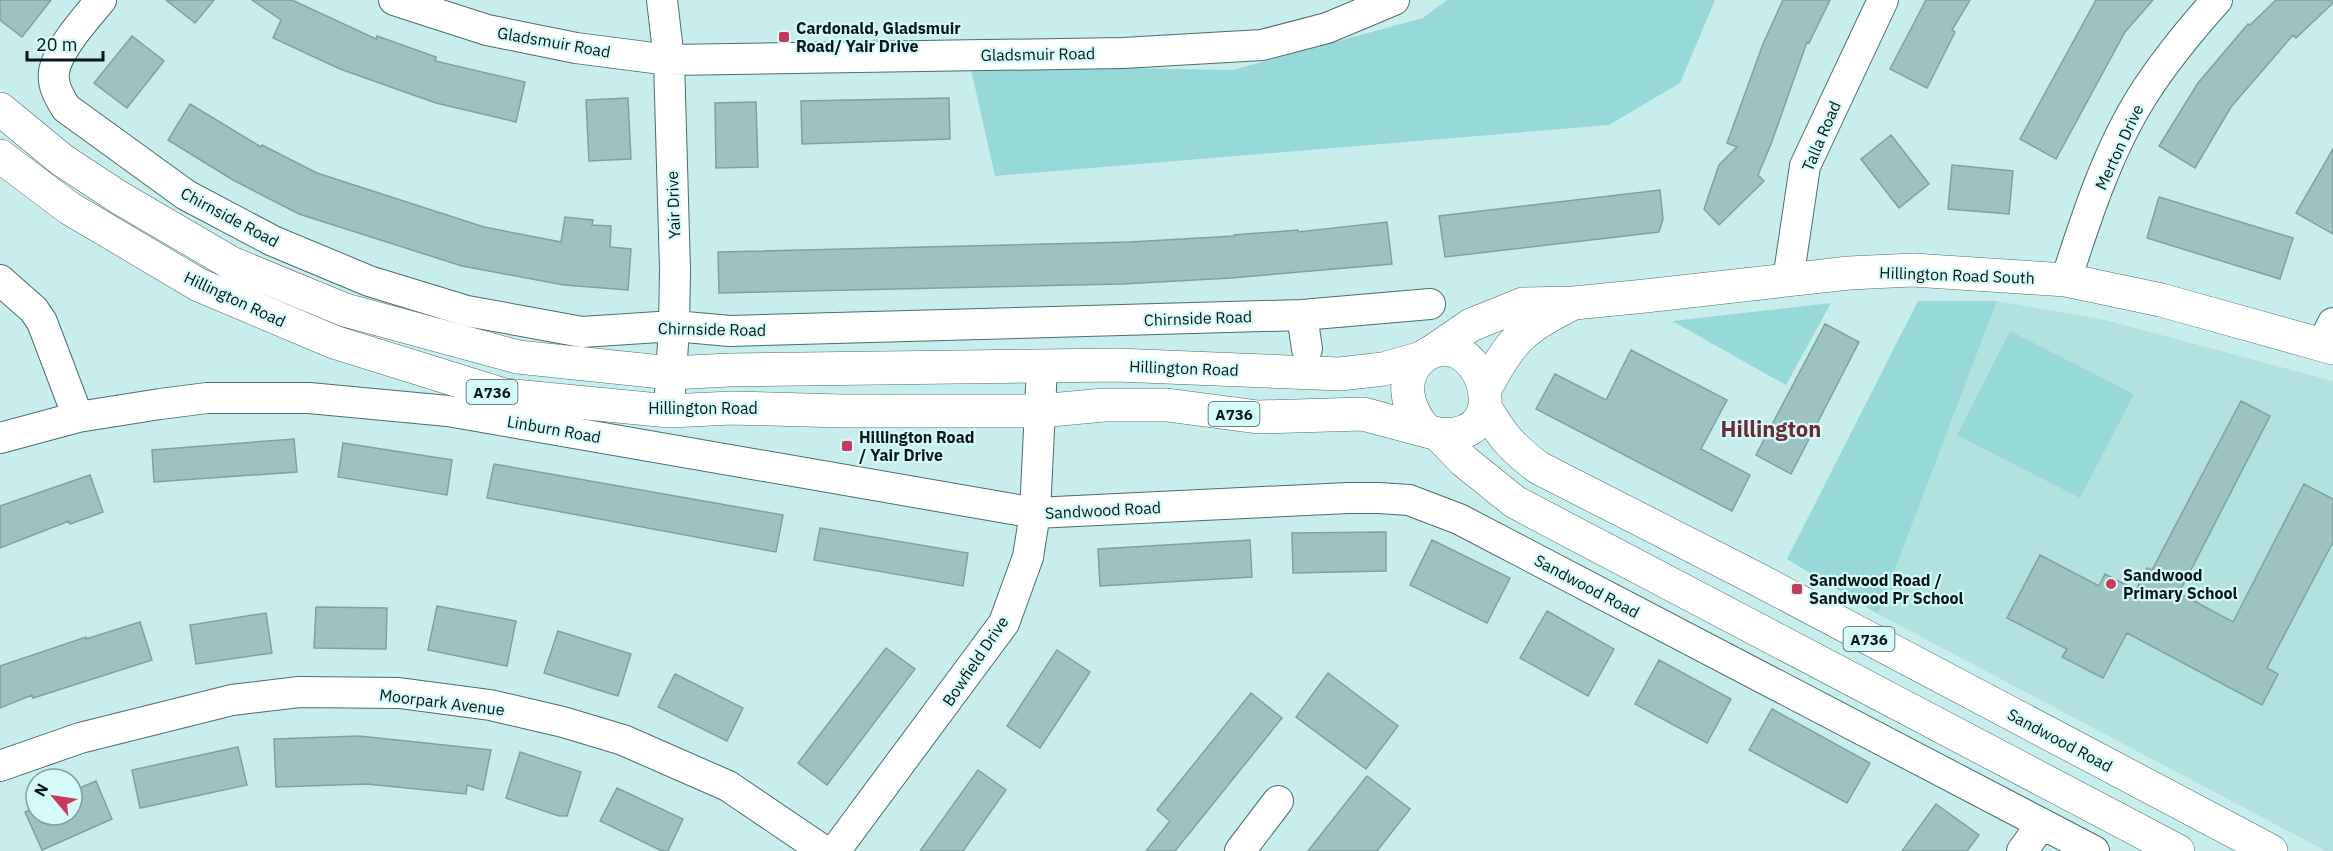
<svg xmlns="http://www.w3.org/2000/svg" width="2333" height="851" viewBox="0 0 2333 851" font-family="'IBM Plex Sans',sans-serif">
  <rect width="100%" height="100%" fill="#c7eded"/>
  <!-- built -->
  <path fill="#b2e1e0" d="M1997 301 2105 320 2333 381V851H2326L1878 614Z"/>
  <!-- green -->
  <path fill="#97d9d8" d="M1447 0H1715L1680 83 1609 125 995 176 970 65 1233 70 1423 18Z
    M1918 301H1997L1878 614 1787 559Z
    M1831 303 1786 385 1672 321H1673Z
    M2010 331 2134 394 2080 498 1957 435Z"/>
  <!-- building -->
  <path fill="#9dc2c2" stroke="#7ea2a1" stroke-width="1.5" d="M0 0H51L22 37 0 20Z
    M166 0H214L195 23Z
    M252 0H292L376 39 377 36 436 57 435 61 525 82 516 122 436 103 340 69 273 38 281 20Z
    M1783 0H1830L1809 43 1807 42 1771 144 1758 175 1764 181 1719 225 1704 209 1719 165 1737 147 1727 143 1763 44Z
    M1926 0H1970L1952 30 1955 32 1927 88 1890 69Z
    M2096 0H2153L2125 32 2056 159 2020 139Z
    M2276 0H2333V3L2296 38 2293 35 2231 107 2195 168 2159 146 2198 83 2248 24 2250 25Z
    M132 36 164 61 127 108 94 83Z
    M628 98 631 159 589 161 586 100Z
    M949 98 950 139 802 144 801 101Z
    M756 102 758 167 716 168 715 103Z
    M190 104 261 147 262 145 317 173 484 227 561 242 565 217 593 220 592 225 611 226 610 247 631 249 628 290 564 285 462 266 299 214 233 180 168 140Z
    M1891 135 1929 184 1899 208 1861 159Z
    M2333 149V234L2296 213Z
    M1952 165 2013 171 2009 214 1948 209Z
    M1660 190 1663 219 1659 232 1445 257 1439 216Z
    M2159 197 2293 238 2280 279 2147 238Z
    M1387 222 1392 264 1231 278 1122 284 719 293 718 252 1130 242 1234 236V235L1298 230V232Z
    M1825 324 1859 342 1791 474 1756 455Z
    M1631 350 1727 400 1701 449 1750 475 1732 511 1536 409 1555 374 1606 400Z
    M2241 401 2270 416 2179 593 2233 622 2304 484 2333 499V542L2267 668 2278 674 2262 705 2127 633 2103 678 2062 657 2067 649 2007 618 2040 555 2099 586 2105 574 2136 590 2147 568 2152 570Z
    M294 439 297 472 154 482 152 450Z
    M343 443 452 460 447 495 338 477Z
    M494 464 783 515 776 552 487 498Z
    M90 475 103 512 70 524 69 521 0 548V506Z
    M820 528 968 553 963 586 814 560Z
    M1386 532V571L1293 573 1292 533Z
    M1250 540 1252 577 1100 586 1098 549Z
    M1432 540 1510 578 1487 623 1410 585Z
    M437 606 516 621 507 666 428 650Z
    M316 607 387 608 386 649 314 648Z
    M1547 611 1614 649 1588 696 1520 658Z
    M266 613 272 653 196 664 190 625Z
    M140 622 152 660 33 698 32 695 0 708V666L86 637V639Z
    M558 631 631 654 618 696 544 673Z
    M886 648 915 669 827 785 798 763Z
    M1057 650 1090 672 1040 748 1007 726Z
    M1659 660 1731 699 1707 743 1635 704Z
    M1328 673 1398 726 1366 769 1296 717Z
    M675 674 743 708 727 741 658 707Z
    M1251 693 1282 718 1175 851H1146L1170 821 1157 810Z
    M1772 709 1870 763 1847 803 1749 750Z
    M359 736 491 750 483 790 467 785 466 794 367 784 276 787 274 739Z
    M238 747 247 785 140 808 132 770Z
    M520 752 581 772 567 816H559L506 798Z
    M978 770 1006 790 963 851H920Z
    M1367 776 1410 809 1377 851H1308Z
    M96 781 112 819 42 850 25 812 36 807V815H72V791Z
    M617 788 683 819 668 851H662L600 821Z
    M1936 804 1979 835 1967 851H1902Z"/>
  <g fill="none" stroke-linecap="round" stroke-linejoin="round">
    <!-- minor casing -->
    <g stroke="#4b6d6d" stroke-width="32">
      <path id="minor" d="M101 0C86 18 57 50 54 72 52 86 60 98 66 108L186 195 273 241 369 281 467 311 582 332 674 326 730 331 1302 315 1430 304
        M394 0 487 30 576 48 669 60 1123 53 1262 45 1327 28 1394 0
        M662 0 669 60 675 270 674 326 669 411
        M0 280 34 310 42 322 78 417
        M1788 280 1805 166 1883 0
        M2066 280C2086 218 2107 153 2141 98 2163 63 2190 30 2217 0
        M1302 315 1307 349
        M2322 345 2333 323
        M0 438 78 417 160 404 207 398H309L448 411 1035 513 1348 498H1379L1409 500 1459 519 2094 851
        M0 766 80 738 232 700 299 692 399 693 490 705 563 722 623 740 728 786 824 851
        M835 851 1004 623 1028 557 1035 513 1042 367
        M1240 851 1278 801
        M2022 851 2042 824"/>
    </g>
    <!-- tertiary casing -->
    <g stroke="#4b6d6d" stroke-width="34">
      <path id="tertiary" d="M1433 351 1471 325 1523 304 1574 303 1645 296 1849 273 1913 270 2066 280 2161 300 2333 348
        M1485 389C1510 342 1521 329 1570 305"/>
    </g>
    <!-- primary casing -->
    <g stroke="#4b6d6d" stroke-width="34">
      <path id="primary" d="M0 109 62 160 120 198 231 263 345 310 518 357 671 373 729 370 1117 365 1340 374 1383 369 1422 358
        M0 156 69 208 199 285 334 342 504 395 669 411 732 408 842 411H1040L1104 405H1167L1258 417 1363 414 1438 434C1524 442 1476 317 1423 357 1398 377 1407 410 1426 430
        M1485 407C1502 436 1512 448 1539 468L1755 578 2271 851
        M1438 434 1464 461 1515 502 2178 851"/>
    </g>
    <!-- minor -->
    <use href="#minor" stroke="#fff" stroke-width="30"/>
    <!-- tertiary -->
    <use href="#tertiary" stroke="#fff" stroke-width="33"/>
    <!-- primary -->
    <use href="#primary" stroke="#fff" stroke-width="33"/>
  </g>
  <!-- markers -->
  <g fill="#c9395c" stroke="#d4fbfa" stroke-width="2">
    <rect x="778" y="31" width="12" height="12" rx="3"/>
    <rect x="841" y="440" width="12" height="12" rx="3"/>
    <circle cx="2111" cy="584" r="6"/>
    <rect x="1791" y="583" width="12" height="12" rx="3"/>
  </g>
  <g text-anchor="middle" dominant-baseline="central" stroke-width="4.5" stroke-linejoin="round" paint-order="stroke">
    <!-- shield labels -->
    <g fill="#d4fbfa" stroke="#455b5a" stroke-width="1.5">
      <rect x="466.5" y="380" width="51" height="24" rx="4.5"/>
      <rect x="1208.5" y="402" width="51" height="24" rx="4.5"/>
      <rect x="1843.5" y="627" width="51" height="24" rx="4.5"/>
    </g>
    <g font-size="15" font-weight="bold" fill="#081616">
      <text x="492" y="392">A736</text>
      <text x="1234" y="414">A736</text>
      <text x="1869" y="639">A736</text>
    </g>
    <!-- poi labels -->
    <g font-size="16" font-weight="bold" fill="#081616" stroke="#d4fbfa" text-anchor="start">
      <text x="796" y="28">Cardonald, Gladsmuir<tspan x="796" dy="18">Road/ Yair Drive</tspan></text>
      <text x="859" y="437">Hillington Road<tspan x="859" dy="18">/ Yair Drive</tspan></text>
      <text x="2123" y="575">Sandwood<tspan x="2123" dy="18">Primary School</tspan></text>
      <text x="1809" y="580">Sandwood Road /<tspan x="1809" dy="18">Sandwood Pr School</tspan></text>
    </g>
    <!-- street labels -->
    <g font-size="16" fill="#081616" stroke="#d4fbfa">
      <text transform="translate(554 42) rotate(10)">Gladsmuir Road</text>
      <text transform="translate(1038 54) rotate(-1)">Gladsmuir Road</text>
      <text transform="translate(1821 136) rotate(-67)">Talla Road</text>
      <text transform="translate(2119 147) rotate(-65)">Merton Drive</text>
      <text transform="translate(673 205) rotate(-92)">Yair Drive</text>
      <text transform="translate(230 217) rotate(28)">Chirnside Road</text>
      <text transform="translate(1957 275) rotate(2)">Hillington Road South</text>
      <text transform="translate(235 299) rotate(25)">Hillington Road</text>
      <text transform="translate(1198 318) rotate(-2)">Chirnside Road</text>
      <text transform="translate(712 329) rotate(1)">Chirnside Road</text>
      <text transform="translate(1184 368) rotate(2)">Hillington Road</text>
      <text x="703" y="408">Hillington Road</text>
      <text transform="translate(554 429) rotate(10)">Linburn Road</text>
      <text transform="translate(1103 510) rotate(-3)">Sandwood Road</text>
      <text transform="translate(1587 586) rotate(28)">Sandwood Road</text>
      <text transform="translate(975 661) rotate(-56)">Bowfield Drive</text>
      <text transform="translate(442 702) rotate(7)">Moorpark Avenue</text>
      <text transform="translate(2060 740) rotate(28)">Sandwood Road</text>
    </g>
    <!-- district labels -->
    <g font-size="22" font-weight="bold" fill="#6f2836" stroke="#d4fbfa">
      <text x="1771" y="428">Hillington</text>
    </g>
  </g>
  <!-- north arrow -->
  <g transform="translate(54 797) rotate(299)"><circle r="28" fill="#d4fbfa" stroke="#829f9f" stroke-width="1.5"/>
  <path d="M0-4.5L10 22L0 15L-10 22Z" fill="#c9395c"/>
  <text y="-9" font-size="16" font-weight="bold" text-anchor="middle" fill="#081616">N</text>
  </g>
  <!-- scale -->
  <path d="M27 51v9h76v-9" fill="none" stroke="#081616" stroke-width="3"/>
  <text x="36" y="51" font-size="18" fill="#081616" stroke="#d4fbfa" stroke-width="4.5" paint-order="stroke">20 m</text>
</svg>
